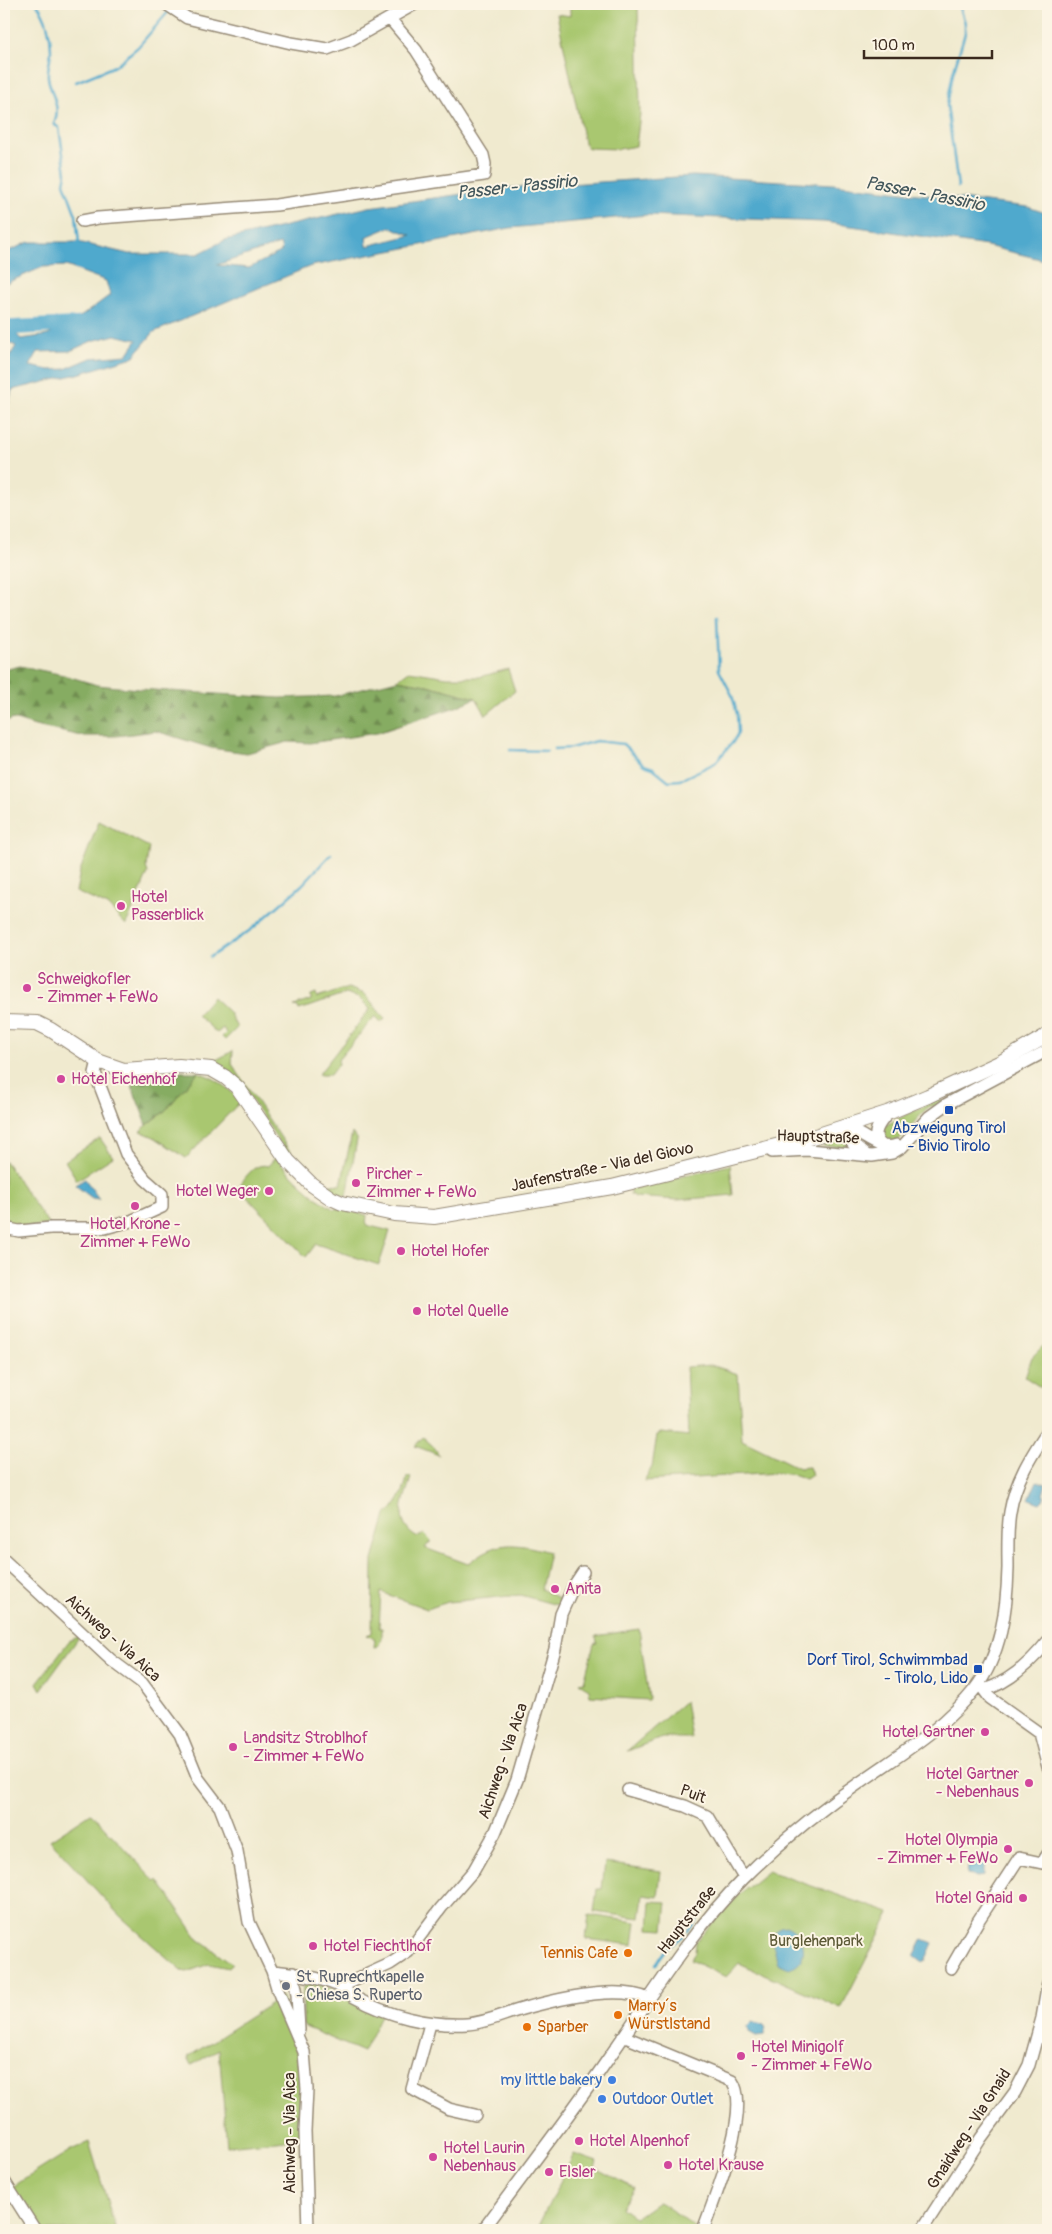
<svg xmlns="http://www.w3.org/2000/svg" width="1052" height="2234" viewBox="0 0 1052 2234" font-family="Pangolin,sans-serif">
  <defs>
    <pattern id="forest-firs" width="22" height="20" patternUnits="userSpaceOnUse" patternTransform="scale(1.25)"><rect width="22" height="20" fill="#86ac62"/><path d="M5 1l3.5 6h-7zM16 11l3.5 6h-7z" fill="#6f8c50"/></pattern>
  </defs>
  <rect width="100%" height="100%" fill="#fcf5e5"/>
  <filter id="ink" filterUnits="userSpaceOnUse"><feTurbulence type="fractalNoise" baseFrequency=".02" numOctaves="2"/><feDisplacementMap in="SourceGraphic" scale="10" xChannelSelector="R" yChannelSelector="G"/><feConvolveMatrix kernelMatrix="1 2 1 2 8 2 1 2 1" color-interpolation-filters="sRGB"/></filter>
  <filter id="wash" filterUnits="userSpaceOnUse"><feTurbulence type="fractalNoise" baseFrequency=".0096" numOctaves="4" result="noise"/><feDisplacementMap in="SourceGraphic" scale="20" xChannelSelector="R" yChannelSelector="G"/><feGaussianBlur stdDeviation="1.12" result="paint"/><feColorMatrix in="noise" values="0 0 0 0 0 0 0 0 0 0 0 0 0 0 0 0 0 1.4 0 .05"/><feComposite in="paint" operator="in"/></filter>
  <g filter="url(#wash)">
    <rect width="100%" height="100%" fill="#f0eacf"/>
    <!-- green -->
    <path fill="#a9c76f" stroke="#727846" d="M570 4H638L640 114 636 146 619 149 588 148 584 142 557 14 570 16Z
      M508 669 515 691 486 715 476 698 427 685 397 680 409 671 447 677H480Z
      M99 821 149 847 146 867 148 873 126 925 108 906 76 892 80 871Z
      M348 988 365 994 385 1019 381 1022 375 1016 338 1060 339 1063 330 1075H318L370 1009 359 998 346 994 299 1010 298 1007 294 1006 311 1000V996L316 994 317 998Z
      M213 997 229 1012 237 1028 225 1040 222 1037 226 1033 223 1028 217 1033 197 1015Z
      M233 1051 232 1064 293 1156 327 1184 341 1185 352 1133 357 1140 347 1196 339 1195 320 1184 286 1152 237 1078 214 1065 216 1060Z
      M198 1072C217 1079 228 1086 240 1102L186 1158 154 1137 140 1131 165 1111Z
      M938 1099 943 1101 935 1106H929L897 1141 888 1143 881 1139V1130L884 1126Z
      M846 1136 849 1148 823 1146 825 1141Z
      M100 1138 113 1157 77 1180 65 1161Z
      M276 1157C293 1178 312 1196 335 1210L336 1208 367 1215 366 1225 390 1231 379 1265 316 1244 306 1257 238 1188C245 1178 254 1162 268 1166Z
      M4 1161H5L49 1225 22 1228 4 1224Z
      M730 1165 733 1195 678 1200 635 1197 630 1194V1189Z
      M1048 1341V1392L1025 1377 1032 1357Z
      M711 1365 738 1374 742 1440 799 1468 809 1467 812 1475 806 1479 795 1475 778 1473 644 1481 652 1467 657 1435 661 1433 689 1436 686 1367Z
      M423 1437 434 1447 439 1455 415 1446Z
      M407 1477H411C405 1500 392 1521 416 1537L424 1534 431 1541 425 1548 468 1564C496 1540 514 1542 549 1552L541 1589 561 1600 557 1605 520 1595 448 1602 427 1609 381 1592 379 1628H382V1638L378 1646 374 1647 375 1639 367 1635 372 1633 373 1560 386 1515C396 1509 405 1490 407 1477Z
      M639 1629 649 1698 648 1700 590 1696 589 1689 579 1683 584 1682 594 1644 597 1643 596 1636Z
      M80 1636 41 1690 37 1683 69 1641Z
      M685 1701 691 1738H662L627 1751Z
      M91 1813 156 1882 158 1880 198 1939 233 1964 229 1968 209 1964 187 1972 182 1971 120 1916 50 1840Z
      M605 1863 661 1871 658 1897 643 1895 640 1918 594 1912 597 1889H602Z
      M768 1871 890 1913 841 2008 739 1963 726 1977 690 1960 695 1953 696 1941 737 1896Z
      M651 1901 667 1902 664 1930 649 1929Z
      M589 1915 636 1922 633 1945 586 1939Z
      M303 1979 334 1989 382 2013 363 2052 303 2026Z
      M281 1997 299 2037 305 2138 227 2146 219 2049 192 2065 188 2057Z
      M89 2142 116 2230H36L9 2189 71 2150Z
      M574 2154 597 2162 595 2168 634 2188 621 2208 635 2218 658 2202C662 2202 692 2226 699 2230H536Z"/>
    <!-- forest -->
    <path fill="url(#forest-firs)" stroke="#606b40" d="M20 666 64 675 97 685 139 689 280 698 335 696 397 680 427 685 476 698 456 707 377 733 310 743 288 742 247 753 211 748 156 731 116 736H82L35 726 13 719 4 723V670Z
      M177 1072H198L165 1111 147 1125 133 1089 132 1076Z"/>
    <!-- water -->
    <path fill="#4fa9cd" stroke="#456a76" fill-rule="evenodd" d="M693 176 833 184 1028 207 1048 214V261L987 246 824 222 647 215 510 228 311 266 154 332 133 357 78 374 12 390 8 407 4 403V366L16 346 4 341V321L21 339 48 335 83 315 110 295 106 281 66 266 43 267 4 284V253L29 242H78L129 254H198L225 240 369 207 506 188ZM390 227 411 235 367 246 366 237ZM280 244 282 251 249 268 217 265ZM115 335 137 340 127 355 91 358 65 369 50 370 30 366 38 352 70 351 92 341Z
      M85 1179 99 1199 92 1198 75 1185Z
      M1037 1481 1046 1484 1043 1494 1045 1498 1040 1503 1029 1499Z
      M976 1857 984 1858V1875L978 1877 967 1875 968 1866 974 1867Z
      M786 1926C805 1933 812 1962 789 1968L778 1963 771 1937 780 1927Z
      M923 1939 933 1943 925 1961 922 1962 914 1956Z
      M753 2021 764 2025 766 2028 764 2035 756 2036 749 2032 748 2026Z"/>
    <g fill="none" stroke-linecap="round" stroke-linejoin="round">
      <!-- stream -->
      <path stroke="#4fa9cd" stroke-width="2.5" d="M37 4C46 16 51 34 51 50 51 59 47 68 48 77 50 94 62 106 54 124L59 128 66 173 64 183 76 215 79 243
        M76 82 115 66 138 47 169 11
        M958 187 947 105 953 73 965 33V23L959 4
        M554 749 571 748 596 741 623 744 644 765 653 768 669 781 680 780 715 763 733 742 738 733 737 714 732 695 719 670 717 617
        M510 750 547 751
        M210 957 252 929 302 885 331 854
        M688 1931 716 1894
        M656 1964 668 1948 683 1936"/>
      <!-- river -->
      <path stroke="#4fa9cd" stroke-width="15" d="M4 328 85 324"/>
    </g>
  </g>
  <g filter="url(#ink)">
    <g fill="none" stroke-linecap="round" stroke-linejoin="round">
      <!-- minor casing -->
      <g stroke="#968a76" stroke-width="14">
        <path id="minor" d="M166 4 187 18 291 43 327 49 351 40 415 4
          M82 221 98 218 276 205 484 175 485 164 483 155 416 50 390 19
          M856 1125 852 1132V1143L865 1154
          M841 1128C862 1129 876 1153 897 1145
          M883 1146C868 1136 880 1122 889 1112
          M772 1152 808 1150 872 1156 892 1153 902 1147 929 1117 947 1104 1048 1050
          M4 1228 19 1231 51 1228H105L131 1221 162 1207V1194L145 1179 126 1154 95 1073 98 1061
          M4 1560 111 1660 142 1683 180 1734 198 1778 220 1807 237 1851 249 1922 272 1971 278 1991 304 2052 307 2089 305 2131 308 2230
          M984 1690 990 1698 1039 1733 1048 1767
          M984 1690C1010 1682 1032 1661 1048 1641
          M628 1790 685 1806 707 1816 744 1878
          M951 1968 978 1921 1019 1858 1042 1863 1048 1854
          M272 1971C295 1973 318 1977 339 1986 344 1989 349 1994 354 1997 388 2016 429 2026 467 2024 486 2023 504 2014 522 2009 554 2000 618 1984 648 1999
          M293 1973 297 1994 299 2030
          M340 1987 390 1964 408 1952 441 1908 474 1870 495 1833 517 1780 555 1649 561 1614 573 1587 583 1572
          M430 2024 412 2089 449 2109 475 2115
          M623 2036 732 2081C752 2108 714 2200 703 2230
          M4 2181 35 2230
          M483 2230C524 2174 567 2119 606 2062 650 1999 689 1934 743 1879 780 1842 822 1808 865 1779 905 1751 944 1728 975 1689 1001 1655 1007 1609 1008 1568 1008 1550 1007 1530 1010 1512 1015 1481 1031 1456 1048 1430
          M922 2230 981 2138 1015 2092 1029 2065 1042 2018 1048 1983"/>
      </g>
      <!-- major casing -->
      <g stroke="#968a76" stroke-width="16">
        <path id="major" d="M4 1022 37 1023 51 1030 98 1061 124 1070 179 1066 211 1069 225 1077 238 1088 288 1161 311 1184 331 1198 342 1203 394 1214 434 1217 612 1187 812 1137 890 1112 928 1096 1001 1062 1048 1035"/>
      </g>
      <!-- minor -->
      <use href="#minor" stroke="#fff" stroke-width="11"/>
      <!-- major -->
      <use href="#major" stroke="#fff" stroke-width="14"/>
    </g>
  </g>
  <!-- markers -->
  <g fill="#d1479c" stroke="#fcf5e5" stroke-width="2">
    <circle cx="121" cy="906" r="5"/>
    <circle cx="27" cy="988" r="5"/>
    <circle cx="61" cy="1079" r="5"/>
    <circle cx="356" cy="1183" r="5"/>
    <circle cx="269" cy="1191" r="5"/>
    <circle cx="135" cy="1206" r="5"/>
    <circle cx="401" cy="1251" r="5"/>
    <circle cx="417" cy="1311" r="5"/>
    <circle cx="555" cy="1589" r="5"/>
    <circle cx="985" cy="1732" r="5"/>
    <circle cx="233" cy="1747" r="5"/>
    <circle cx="1029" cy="1783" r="5"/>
    <circle cx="1008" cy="1849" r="5"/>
    <circle cx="1023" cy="1898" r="5"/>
    <circle cx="313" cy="1946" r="5"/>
    <circle cx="741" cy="2056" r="5"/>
    <circle cx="579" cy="2141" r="5"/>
    <circle cx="433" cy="2157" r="5"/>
    <circle cx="668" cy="2165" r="5"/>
    <circle cx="549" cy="2172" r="5"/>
  </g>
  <g fill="#1a4fb4" stroke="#fcf5e5" stroke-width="2">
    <rect x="944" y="1105" width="10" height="10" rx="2.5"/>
    <rect x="973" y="1664" width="10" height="10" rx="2.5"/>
  </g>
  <g fill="#e8710a" stroke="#fcf5e5" stroke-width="2">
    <circle cx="628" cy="1953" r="5"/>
    <circle cx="618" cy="2015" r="5"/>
    <circle cx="527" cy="2027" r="5"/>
  </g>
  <circle fill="#6b7280" stroke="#fcf5e5" stroke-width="2" cx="286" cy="1986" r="5"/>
  <g fill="#3f7fe0" stroke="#fcf5e5" stroke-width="2">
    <circle cx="612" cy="2080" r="5"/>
    <circle cx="602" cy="2099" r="5"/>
  </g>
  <g text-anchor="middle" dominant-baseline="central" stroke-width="4" stroke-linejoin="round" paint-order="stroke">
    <!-- hotel labels -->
    <g font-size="16" fill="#b23c85" stroke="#fcf5e5" text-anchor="start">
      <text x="131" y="897">Hotel<tspan x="131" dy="18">Passerblick</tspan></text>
      <text x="37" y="979">Schweigkofler<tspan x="37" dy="18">- Zimmer + FeWo</tspan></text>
      <text x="71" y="1079">Hotel Eichenhof</text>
      <text x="366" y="1174">Pircher -<tspan x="366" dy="18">Zimmer + FeWo</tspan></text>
      <text x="259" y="1191" text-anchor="end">Hotel Weger</text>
      <text x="135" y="1224" text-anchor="middle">Hotel Krone -<tspan x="135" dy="18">Zimmer + FeWo</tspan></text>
      <text x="411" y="1251">Hotel Hofer</text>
      <text x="427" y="1311">Hotel Quelle</text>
      <text x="565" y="1589">Anita</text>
      <text x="975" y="1732" text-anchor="end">Hotel Gartner</text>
      <text x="243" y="1738">Landsitz Stroblhof<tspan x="243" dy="18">- Zimmer + FeWo</tspan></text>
      <text x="1019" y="1774" text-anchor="end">Hotel Gartner<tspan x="1019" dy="18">- Nebenhaus</tspan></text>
      <text x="998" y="1840" text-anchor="end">Hotel Olympia<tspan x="998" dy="18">- Zimmer + FeWo</tspan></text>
      <text x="1013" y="1898" text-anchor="end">Hotel Gnaid</text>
      <text x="323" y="1946">Hotel Fiechtlhof</text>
      <text x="751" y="2047">Hotel Minigolf<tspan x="751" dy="18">- Zimmer + FeWo</tspan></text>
      <text x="589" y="2141">Hotel Alpenhof</text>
      <text x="443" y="2148">Hotel Laurin<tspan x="443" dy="18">Nebenhaus</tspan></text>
      <text x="678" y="2165">Hotel Krause</text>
      <text x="559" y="2172">Elsler</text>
    </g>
    <!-- transit labels -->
    <g font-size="16" fill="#164399" stroke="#fcf5e5">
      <text x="949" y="1128">Abzweigung Tirol<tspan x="949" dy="18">- Bivio Tirolo</tspan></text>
      <text x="968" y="1660" text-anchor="end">Dorf Tirol, Schwimmbad<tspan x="968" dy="18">- Tirolo, Lido</tspan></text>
    </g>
    <!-- street labels -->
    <g font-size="16" fill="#3b2a1e" stroke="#fcf5e5">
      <text transform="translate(818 1137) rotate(2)">Hauptstraße</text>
      <text transform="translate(602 1167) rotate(-12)">Jaufenstraße - Via del Giovo</text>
      <text transform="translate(113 1638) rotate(42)">Aichweg - Via Aica</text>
      <text transform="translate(503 1761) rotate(-71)">Aichweg - Via Aica</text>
      <text transform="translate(693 1794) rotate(21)">Puit</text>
      <text transform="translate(687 1920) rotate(-51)">Hauptstraße</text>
      <text transform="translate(969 2129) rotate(-57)">Gnaidweg - Via Gnaid</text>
      <text transform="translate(290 2133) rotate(-90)">Aichweg - Via Aica</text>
    </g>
    <!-- park labels -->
    <g font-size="16" fill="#5c5936" stroke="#fcf5e5">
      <text x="816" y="1941">Burglehenpark</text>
    </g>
    <!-- food labels -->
    <g font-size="16" fill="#c56008" stroke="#fcf5e5" text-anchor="start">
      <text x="618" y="1953" text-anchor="end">Tennis Cafe</text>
      <text x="628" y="2006">Marry´s<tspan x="628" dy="18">Würstlstand</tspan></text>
      <text x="537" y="2027">Sparber</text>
    </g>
    <!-- worship labels -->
    <g font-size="16" fill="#5b616d" stroke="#fcf5e5" text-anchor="start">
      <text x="296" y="1977">St. Ruprechtkapelle<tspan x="296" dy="18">- Chiesa S. Ruperto</tspan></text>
    </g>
    <!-- shop labels -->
    <g font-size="16" fill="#366cbe" stroke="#fcf5e5" text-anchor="end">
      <text x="602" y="2080">my little bakery</text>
      <text x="612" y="2099" text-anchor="start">Outdoor Outlet</text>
    </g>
    <!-- water labels -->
    <g font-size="18" font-style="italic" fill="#42565b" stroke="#fcf5e5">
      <text transform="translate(517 187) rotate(-6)">Passer - Passirio</text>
      <text transform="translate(925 194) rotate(11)">Passer - Passirio</text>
    </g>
  </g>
  <!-- margin -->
  <rect width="1052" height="2234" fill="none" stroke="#fcf5e5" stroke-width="20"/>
  <!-- scale -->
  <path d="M864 50v8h128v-8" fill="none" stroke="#3b2a1e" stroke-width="2.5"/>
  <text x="872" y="50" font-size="15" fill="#3b2a1e" stroke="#fcf5e5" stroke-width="4" paint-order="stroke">100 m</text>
</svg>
